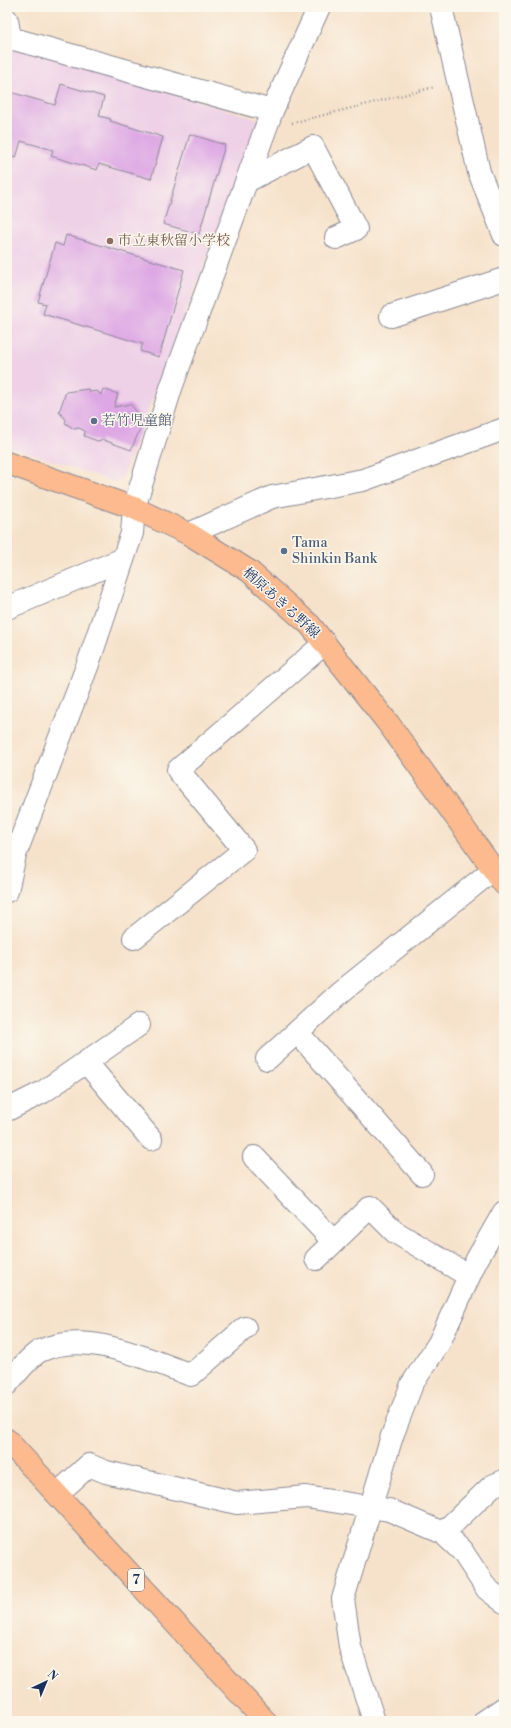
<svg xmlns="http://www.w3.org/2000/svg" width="511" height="1728" viewBox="0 0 511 1728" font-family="'Libre Bodoni','Noto Serif JP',serif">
  <rect width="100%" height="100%" fill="#fbf7ec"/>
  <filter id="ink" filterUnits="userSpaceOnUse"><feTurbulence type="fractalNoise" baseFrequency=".025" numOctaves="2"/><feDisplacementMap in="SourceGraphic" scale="8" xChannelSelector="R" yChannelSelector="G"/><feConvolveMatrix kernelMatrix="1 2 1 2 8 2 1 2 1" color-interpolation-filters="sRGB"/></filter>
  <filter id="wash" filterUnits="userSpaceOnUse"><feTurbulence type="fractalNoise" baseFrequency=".012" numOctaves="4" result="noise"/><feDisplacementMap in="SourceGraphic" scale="16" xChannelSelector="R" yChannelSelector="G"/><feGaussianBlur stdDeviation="0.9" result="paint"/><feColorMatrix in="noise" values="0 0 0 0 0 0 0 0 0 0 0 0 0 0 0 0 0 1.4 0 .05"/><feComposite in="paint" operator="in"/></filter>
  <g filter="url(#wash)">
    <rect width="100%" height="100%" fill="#f6e2ca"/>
    <!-- built -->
    <path fill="#eed0e7" d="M7 42 260 120 122 478 117 483 34 454 7 447Z"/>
    <g id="blocks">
      <!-- building -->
      <path fill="#dda6e4" d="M61 84 104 97 99 116 111 119 110 121 163 137 151 179 99 164 97 170 51 156 53 150 21 141 16 158 7 155V91L55 105Z
        M190 134 225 145 199 234 163 224Z
        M66 235 184 270 159 357 140 351 143 344 43 314 46 304 38 302 55 243 63 246Z
        M88 389 90 392 97 391 101 395 103 389 118 394 114 407 130 404 144 420 131 450 101 439 100 442 84 436 85 431 79 428 74 429 65 423 66 420 59 412 66 392Z"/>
    </g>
  </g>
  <g filter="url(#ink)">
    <use href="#blocks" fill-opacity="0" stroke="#888894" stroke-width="1"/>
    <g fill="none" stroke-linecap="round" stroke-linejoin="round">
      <!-- minor casing -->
      <g stroke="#888894" stroke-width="24">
        <path id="minor" d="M441 7 479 172 504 235
          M7 20 10 38 272 111
          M247 181 313 147 356 229 336 238
          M391 316 504 279
          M189 534 272 497 363 480 504 429
          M7 608 123 559
          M7 891 15 855 88 664 132 533 134 508 171 388 272 111 319 7
          M134 938 244 850 178 770 325 643
          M267 1059 297 1032
          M86 1062 151 1139
          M7 1110 43 1092 139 1025
          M254 1157 334 1242
          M422 1174 297 1032 341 992 494 869
          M316 1259 370 1207 395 1232 469 1276
          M7 1384C15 1375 30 1356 40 1351 86 1329 147 1359 191 1375L245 1328
          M57 1494 89 1465 106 1472 237 1503 306 1497 389 1510 443 1533 462 1551 487 1589 504 1602
          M443 1533 492 1486 504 1481
          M374 1721 350 1647 343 1599 392 1436 412 1384 439 1343 476 1261 504 1212
          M485 1721 504 1708"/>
      </g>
      <!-- major casing -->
      <g stroke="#888894" stroke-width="24">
        <path id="major" d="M7 463 134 508 189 534 249 571 310 625 388 723 504 884
          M7 1440 265 1721"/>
      </g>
      <!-- path -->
      <path stroke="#888894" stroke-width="2.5" stroke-dasharray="1 3" stroke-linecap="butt" d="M292 123 435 87"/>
      <!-- minor -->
      <use href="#minor" stroke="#fff" stroke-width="22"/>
      <!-- major -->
      <use href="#major" stroke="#fcba8e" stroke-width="22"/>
    </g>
  </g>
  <!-- markers -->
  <circle fill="#8d6e63" stroke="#fbf7ec" stroke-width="1.5" cx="110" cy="241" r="4"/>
  <g fill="#5c6f8a" stroke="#fbf7ec" stroke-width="1.5">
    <circle cx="94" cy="421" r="4"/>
    <circle cx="284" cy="551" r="4"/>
  </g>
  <g text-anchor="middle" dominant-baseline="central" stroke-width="3" stroke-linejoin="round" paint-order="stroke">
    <!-- shield labels -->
    <rect fill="#fbf7ec" stroke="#5e6b89" stroke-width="1" x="128" y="1569" width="16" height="22" rx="3"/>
    <g font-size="13" font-weight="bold" fill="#1b2f5e">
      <text x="136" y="1580">7</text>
    </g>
    <!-- education labels -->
    <g font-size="14" fill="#785e54" stroke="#fbf7ec" text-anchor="start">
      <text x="118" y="241">市立東秋留小学校</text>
    </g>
    <!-- service labels -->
    <g font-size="14" fill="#4e5e75" stroke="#fbf7ec" text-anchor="start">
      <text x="102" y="421">若竹児童館</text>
      <text x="292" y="543">Tama<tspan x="292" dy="16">Shinkin Bank</tspan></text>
    </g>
    <!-- street labels -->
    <g font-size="14" fill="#1b2f5e" stroke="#fbf7ec">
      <text transform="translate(281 603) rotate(42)">楢原あきる野線</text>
    </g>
  </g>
  <!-- margin -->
  <rect width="511" height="1728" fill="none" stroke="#fbf7ec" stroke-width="24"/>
  <!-- north arrow -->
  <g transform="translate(46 1682) rotate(44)" stroke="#fbf7ec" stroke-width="3" paint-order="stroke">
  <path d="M0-3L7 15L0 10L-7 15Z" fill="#1b2f5e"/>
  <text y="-6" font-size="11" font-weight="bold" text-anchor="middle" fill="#1b2f5e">N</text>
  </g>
</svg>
